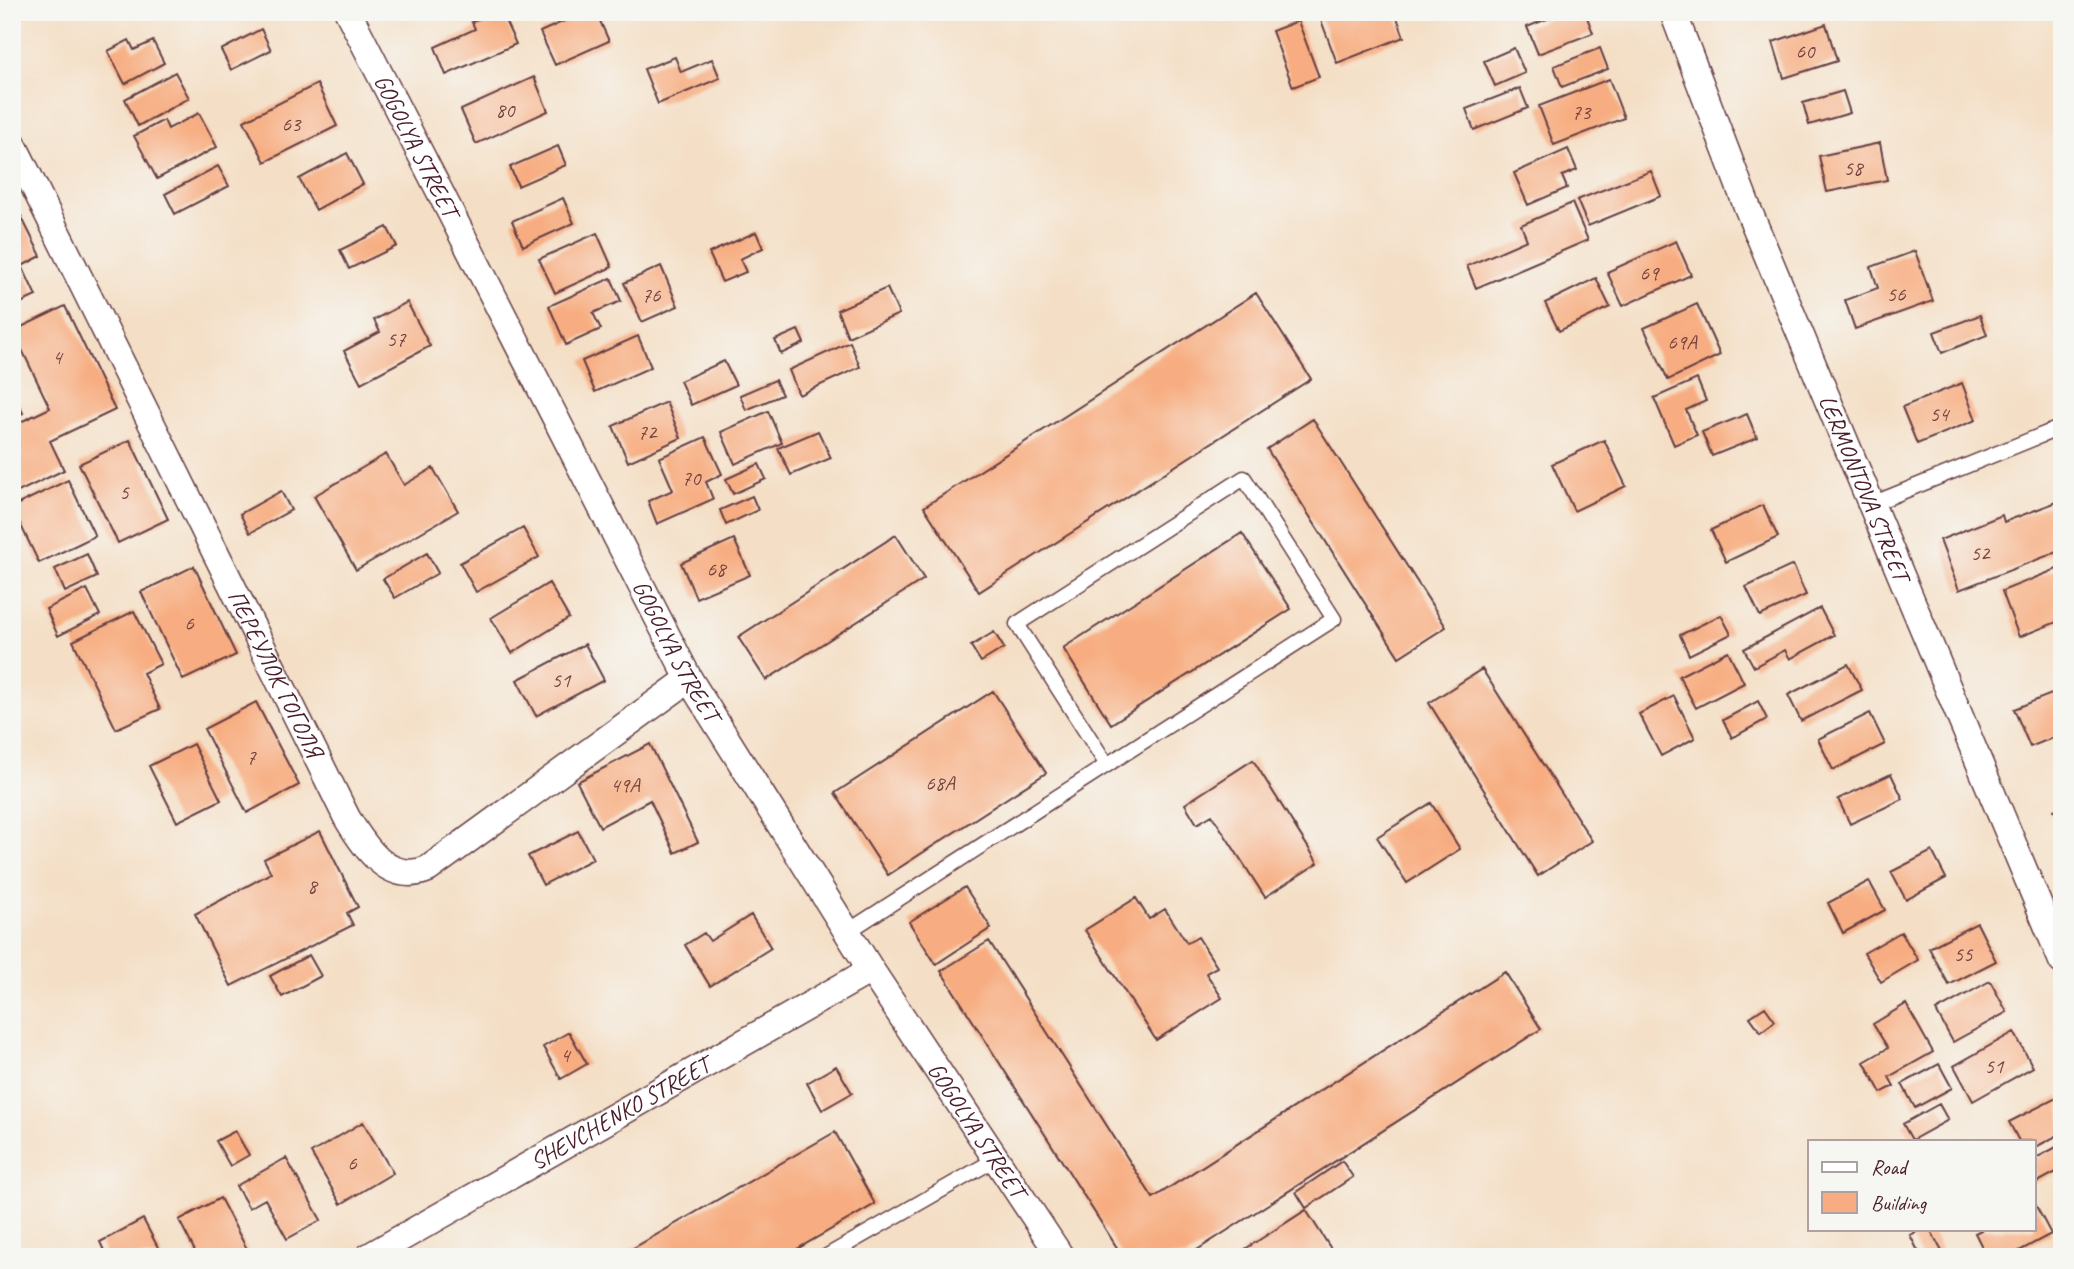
<svg xmlns="http://www.w3.org/2000/svg" width="2074" height="1269" viewBox="0 0 2074 1269" font-family="Caveat,sans-serif">
  <rect width="100%" height="100%" fill="#f6f6f2"/>
  <filter id="ink" filterUnits="userSpaceOnUse"><feTurbulence type="fractalNoise" baseFrequency=".0143" numOctaves="2"/><feDisplacementMap in="SourceGraphic" scale="14" xChannelSelector="R" yChannelSelector="G"/><feConvolveMatrix kernelMatrix="1 2 1 2 8 2 1 2 1" color-interpolation-filters="sRGB"/></filter>
  <filter id="wash" filterUnits="userSpaceOnUse"><feTurbulence type="fractalNoise" baseFrequency=".00686" numOctaves="4" result="noise"/><feDisplacementMap in="SourceGraphic" scale="28" xChannelSelector="R" yChannelSelector="G"/><feGaussianBlur stdDeviation="1.57" result="paint"/><feColorMatrix in="noise" values="0 0 0 0 0 0 0 0 0 0 0 0 0 0 0 0 0 1.4 0 .05"/><feComposite in="paint" operator="in"/></filter>
  <g filter="url(#wash)">
    <rect width="100%" height="100%" fill="#f4dfc6"/>
    <g id="blocks">
      <!-- building -->
      <path fill="#f7ad81" d="M12 12H29L12 22Z
        M493 12H501L516 44 446 75 435 47 475 29 472 22Z
        M508 12H532L533 13 510 18Z
        M584 12H596L609 41 555 65 540 32Z
        M1318 12H1395L1404 37 1337 63Z
        M1564 12H1585L1593 33 1538 54 1527 27Z
        M1298 21 1319 77 1293 87 1272 31Z
        M1826 24 1837 61 1784 78 1773 42Z
        M261 29 271 50 231 70 221 50Z
        M129 40 134 50 153 41 164 63 125 84 108 51Z
        M1514 48 1525 73 1495 86 1484 61Z
        M1600 48 1608 69 1562 87 1554 66Z
        M675 57 681 72 712 59 720 78 658 104 644 69Z
        M175 72 189 98 138 126 125 99Z
        M534 77 548 111 476 144 461 110Z
        M1609 79 1624 118 1554 145 1539 106Z
        M317 84 337 126 265 162 244 121Z
        M1520 88 1528 108 1474 130 1466 109Z
        M1843 91 1850 113 1809 125 1803 103Z
        M199 113 217 147 157 179 134 136 164 120 168 129Z
        M1880 143 1887 180 1827 192 1819 156Z
        M558 146 566 165 518 186 510 167Z
        M1568 149 1577 170 1562 176 1567 188 1528 205 1514 173Z
        M347 153 363 184 316 210 299 179Z
        M218 166 229 186 175 214 165 194Z
        M1651 171 1661 196 1588 226 1577 200Z
        M12 198 41 256 22 266 36 296 12 307Z
        M563 198 574 223 523 246 512 221Z
        M1572 203 1588 240 1476 288 1467 266 1527 240 1521 225Z
        M387 227 397 246 349 269 340 250Z
        M756 232 763 248 740 259 746 272 722 282 709 253Z
        M597 233 612 267 555 293 539 259Z
        M1676 241 1691 275 1623 306 1607 272Z
        M1915 251 1933 301 1855 329 1845 300 1878 288 1871 267Z
        M661 266 678 306 642 322 624 283Z
        M611 278 621 301 593 313 601 329 566 345 549 306Z
        M1596 278 1610 307 1559 331 1545 303Z
        M887 288 899 314 848 337 837 310Z
        M1256 293 1311 379 979 592 924 507Z
        M407 302 430 346 361 383 344 351 380 332 374 320Z
        M1697 304 1720 355 1668 380 1644 328Z
        M65 306 115 410 50 441 64 470 12 495V426L50 408 13 331Z
        M1980 315 1987 335 1942 353 1934 332Z
        M798 330 804 343 781 354 775 340Z
        M638 336 651 367 595 392 582 361Z
        M850 342 860 367 799 395 789 370Z
        M724 361 736 385 691 405 680 381Z
        M1697 379 1706 401 1686 410 1697 435 1674 445 1654 398Z
        M775 380 782 395 746 410 740 395Z
        M1962 383 1976 420 1917 444 1902 407Z
        M12 391 23 413 12 418Z
        M666 402 681 438 628 462 613 426Z
        M768 411 782 443 735 464 721 432Z
        M1747 414 1757 438 1712 456 1702 432Z
        M1313 419 1446 627 1399 657 1267 449Z
        M818 431 831 458 791 475 778 448Z
        M705 437 722 474 706 482 713 499 657 524 648 501 673 490 659 458Z
        M130 440 168 519 118 543 79 464Z
        M1604 440 1626 486 1574 511 1552 464Z
        M386 454 404 485 433 468 458 511 356 570 314 496Z
        M759 464 766 479 733 494 726 479Z
        M68 480 95 536 39 563 12 507Z
        M281 491 291 510 250 533 240 514Z
        M752 496 758 510 726 525 720 510Z
        M2062 500V550L1959 590 1940 540 2002 515 2004 522Z
        M1763 505 1778 537 1726 562 1711 530Z
        M523 528 539 557 476 592 460 563Z
        M1242 533 1291 609 1111 724 1063 648Z
        M896 535 924 579 766 680 738 637Z
        M734 539 750 575 696 598 681 563Z
        M427 553 438 573 395 598 383 579Z
        M87 554 97 577 65 592 55 569Z
        M1793 565 1806 595 1760 616 1746 587Z
        M194 566 236 655 183 680 141 592Z
        M2062 567V606L2057 608 2062 620 2019 637 2002 591Z
        M549 583 569 618 512 653 491 618Z
        M87 589 100 615 58 636 46 609Z
        M1820 608 1834 635 1790 659 1785 650 1754 667 1744 649Z
        M134 611 161 664 143 673 160 709 116 729 73 641Z
        M1721 615 1731 634 1689 655 1680 635Z
        M994 632 1004 648 981 662 971 646Z
        M585 644 604 680 536 716 517 680Z
        M1728 651 1744 683 1696 708 1679 676Z
        M1848 664 1862 690 1801 721 1788 695Z
        M1482 669 1592 841 1538 876 1429 703Z
        M993 691 1046 773 888 875 835 793Z
        M2059 691 2062 699V734L2030 747 2014 709Z
        M1674 696 1695 738 1661 756 1639 714Z
        M1758 701 1767 719 1732 738 1723 720Z
        M256 702 299 785 247 813 204 729Z
        M1870 713 1885 744 1833 770 1818 739Z
        M193 744 221 800 177 822 149 766Z
        M650 744 698 842 675 853 650 800 600 827 577 782Z
        M1253 760 1318 863 1265 897 1212 815 1197 824 1185 804Z
        M1891 774 1903 799 1850 824 1838 799Z
        M1431 803 1460 849 1407 883 1377 837Z
        M2062 806V828L2054 810Z
        M320 831 358 907 347 913 353 925 231 986 195 914 271 873 264 859Z
        M578 831 593 859 543 885 528 856Z
        M1932 851 1946 878 1906 900 1891 872Z
        M1869 881 1885 910 1843 933 1828 903Z
        M965 887 991 928 936 964 909 922Z
        M1136 898 1149 919 1165 909 1187 943 1198 937 1217 967 1206 973 1222 998 1156 1040 1085 930Z
        M751 915 771 948 710 986 685 945 704 933 710 941Z
        M1977 923 1996 961 1949 985 1929 948Z
        M1901 932 1918 960 1881 982 1864 953Z
        M989 941 1153 1198 1505 972 1541 1029 1186 1257H1123L941 971Z
        M309 955 321 976 282 997 270 976Z
        M1990 981 2007 1012 1953 1042 1936 1011Z
        M1906 1004 1933 1052 1889 1077 1894 1086 1881 1093 1864 1062 1888 1048 1873 1024Z
        M1765 1007 1775 1021 1761 1032 1750 1017Z
        M569 1032 587 1064 561 1079 543 1047Z
        M2014 1032 2033 1067 1973 1101 1954 1066Z
        M1939 1064 1952 1088 1915 1108 1902 1084Z
        M836 1066 852 1093 822 1110 807 1083Z
        M2060 1096 2062 1133 2034 1148V1141H2019L2009 1122Z
        M1939 1104 1948 1120 1912 1140 1903 1124Z
        M363 1122 393 1173 341 1204 311 1153Z
        M235 1131 249 1155 230 1166 216 1141Z
        M835 1132 875 1204 783 1257H618Z
        M2062 1144V1169L2034 1184V1159Z
        M286 1158 321 1220 287 1239 265 1199 249 1208 236 1186Z
        M1342 1161 1353 1177 1306 1208 1296 1192Z
        M220 1198 249 1253 243 1257H198L179 1220Z
        M2034 1202 2051 1234 2008 1257H1987L1975 1233 1983 1229H2034Z
        M1306 1210 1333 1252 1326 1257H1245L1242 1251Z
        M143 1219 163 1257H107L100 1242Z
        M1922 1229H1930L1945 1257H1921L1910 1235Z"/>
    </g>
  </g>
  <g filter="url(#ink)">
    <use href="#blocks" fill-opacity="0" stroke="#643c42" stroke-width="2"/>
    <g fill="none" stroke-linecap="round" stroke-linejoin="round">
      <!-- service casing -->
      <g stroke="#643c42" stroke-width="17">
        <path id="service" d="M1872 504 2062 427
          M847 932 1334 619 1244 478 1017 624 1107 765
          M825 1257 996 1159"/>
      </g>
      <!-- minor casing -->
      <g stroke="#643c42" stroke-width="29">
        <g id="minor">
          <path id="s1" d="M348 12 689 679 871 970 1061 1257"/>
          <path id="s2" d="M1673 12 1748 209 2062 961"/>
          <path id="s3" d="M12 142 347 818C365 848 389 885 428 869L689 679"/>
          <path id="s4" d="M368 1257 871 970"/>
        </g>
      </g>
      <!-- service -->
      <use href="#service" stroke="#fff" stroke-width="14"/>
      <!-- minor -->
      <use href="#minor" stroke="#fff" stroke-width="26"/>
    </g>
  </g>
  <g text-anchor="middle" dominant-baseline="central" stroke-width="5" stroke-linejoin="round" paint-order="stroke">
    <!-- number labels -->
    <g font-size="21" fill="#754240">
      <text x="1805" y="51">60</text>
      <text x="505" y="110">80</text>
      <text x="1581" y="112">73</text>
      <text x="291" y="124">63</text>
      <text x="1853" y="168">58</text>
      <text x="1649" y="273">69</text>
      <text x="1896" y="294">56</text>
      <text x="651" y="295">76</text>
      <text x="396" y="339">57</text>
      <text x="1682" y="342">69А</text>
      <text x="57" y="357">4</text>
      <text x="1939" y="414">54</text>
      <text x="647" y="432">72</text>
      <text x="691" y="478">70</text>
      <text x="124" y="492">5</text>
      <text x="1980" y="553">52</text>
      <text x="716" y="569">68</text>
      <text x="189" y="623">6</text>
      <text x="561" y="680">51</text>
      <text x="251" y="757">7</text>
      <text x="940" y="783">68А</text>
      <text x="625" y="785">49А</text>
      <text x="312" y="886">8</text>
      <text x="1963" y="954">55</text>
      <text x="565" y="1055">4</text>
      <text x="1994" y="1066">51</text>
      <text x="352" y="1163">6</text>
    </g>
    <!-- street labels -->
    <g font-size="24" fill="#4a1f2b" stroke="#f6f6f2">
      <text stroke="none"><textPath href="#s1" startOffset="150">GOGOLYA STREET</textPath></text>
      <text stroke="none"><textPath href="#s2" startOffset="513">LERMONTOVA STREET</textPath></text>
      <text stroke="none"><textPath href="#s1" startOffset="718">GOGOLYA STREET</textPath></text>
      <text stroke="none"><textPath href="#s3" startOffset="593">ПЕРЕУЛОК ГОГОЛЯ</textPath></text>
      <text stroke="none"><textPath href="#s4" startOffset="290">SHEVCHENKO STREET</textPath></text>
      <text stroke="none"><textPath href="#s1" startOffset="1284">GOGOLYA STREET</textPath></text>
    </g>
  </g>
  <!-- margin -->
  <rect width="2074" height="1269" fill="none" stroke="#f6f6f2" stroke-width="42"/>
  <!-- legend -->
  <rect x="1808" y="1140" width="228" height="91" fill="#f6f6f2" stroke="#b1a0a2" stroke-width="2"/>
  <rect x="1822" y="1162" width="35" height="10" fill="#ffffff" stroke="#b1a0a2" stroke-width="2"/>
  <text x="1871" y="1174" font-size="21" fill="#4a1f2b">Road</text>
  <rect x="1822" y="1192" width="35" height="21" fill="#f7ad81" stroke="#b1a0a2" stroke-width="2"/>
  <text x="1871" y="1210" font-size="21" fill="#4a1f2b">Building</text>
</svg>
